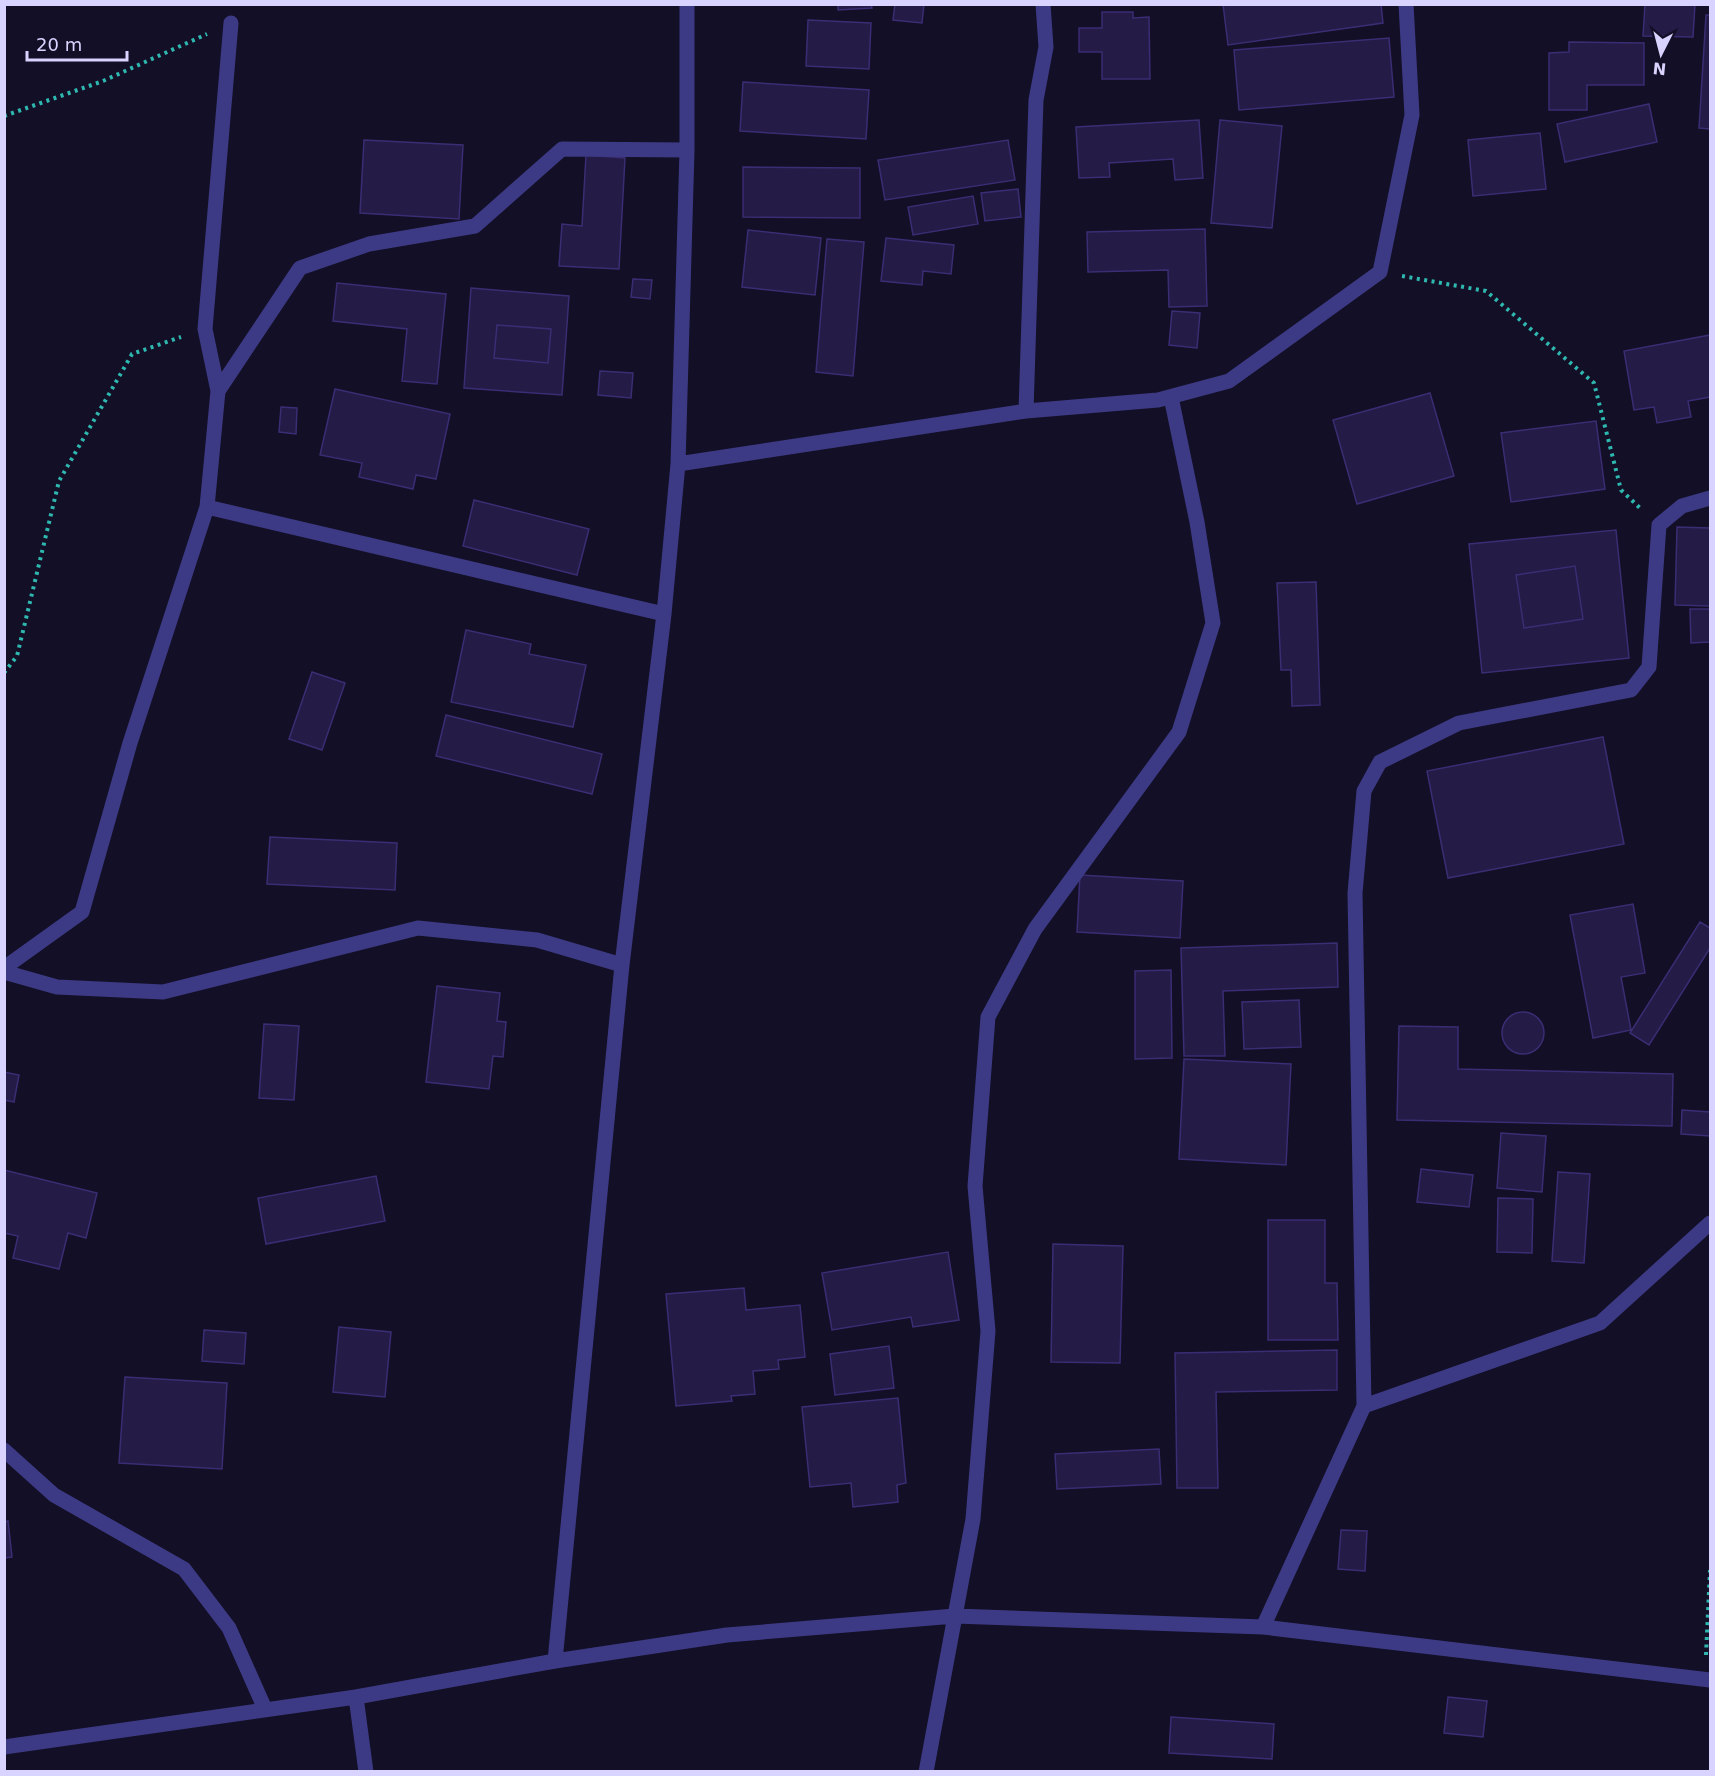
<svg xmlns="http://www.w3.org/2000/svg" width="1715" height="1776" viewBox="0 0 1715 1776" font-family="'DejaVu Sans',sans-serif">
  <rect width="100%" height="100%" fill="#130f26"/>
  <!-- building -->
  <path fill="#241b47" stroke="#3b2d73" stroke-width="1.5" fill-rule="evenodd" d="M838 4H871L872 8 838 10Z
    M895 4H924L922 23 893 20Z
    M1223 4H1381L1383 23 1228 45Z
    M1645 4H1695L1693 37 1643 36Z
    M1102 12H1133V18L1149 17 1150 79H1102V52H1079V28H1102Z
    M1706 15H1710V129L1699 128Z
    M808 20 871 23 869 69 806 66Z
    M1389 38 1394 97 1239 110 1234 50Z
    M1569 42 1644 43V85H1587V110H1549V53L1569 52Z
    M743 82 869 90 866 139 740 131Z
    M1649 104 1657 142 1565 162 1557 124Z
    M1199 120 1203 178 1175 180 1173 159 1109 163 1110 177 1079 178 1076 127Z
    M1220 120 1282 126 1272 228 1211 223Z
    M1540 133 1546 189 1473 196 1468 140Z
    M364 140 463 145 459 219 360 213Z
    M1008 140 1015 180 885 200 878 160Z
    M586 155 625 158 619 269 559 266 562 224 582 226Z
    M743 167 860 168V218L743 217Z
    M1018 189 1021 217 985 221 981 193Z
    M973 196 978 224 913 235 908 207Z
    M1205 229 1207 306 1169 307 1168 270 1088 272 1087 232Z
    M748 230 821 238 815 295 742 287Z
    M886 238 954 245 951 274 923 271 922 285 881 281Z
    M827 239 864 242 853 376 816 372Z
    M633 279 652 280 650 299 631 297Z
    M337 283 446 294 437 384 402 381 407 329 333 321Z
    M471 288 569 296 562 395 464 388ZM497 325 551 329 548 363 494 358Z
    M1172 311 1200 313 1197 348 1169 345Z
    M497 325 551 329 548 363 494 358Z
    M1710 335V397L1688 401 1691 417 1657 423 1654 407 1634 410 1624 351Z
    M600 371 633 373 631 398 598 395Z
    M335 389 450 414 436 479 416 475 413 489 359 477 362 463 320 455Z
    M1430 393 1454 476 1357 504 1333 420Z
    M281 407 297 408 296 434 279 432Z
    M1596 421 1605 489 1511 502 1501 433Z
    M474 500 589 529 577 575 463 546Z
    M1677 527 1710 528V606L1675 605Z
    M1616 530 1629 658 1482 673 1469 544ZM1575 566 1583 619 1524 628 1516 575Z
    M1575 566 1583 619 1524 628 1516 575Z
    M1316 582 1320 705 1292 706 1291 670H1281L1277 583Z
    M1690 609H1710V642L1691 643Z
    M466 630 531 644 529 654 586 665 573 727 451 702Z
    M312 672 345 683 322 750 289 739Z
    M446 715 602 754 592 794 436 756Z
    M1603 737 1624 844 1448 878 1427 771Z
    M270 837 397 843 395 890 267 884Z
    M1080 875 1183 881 1180 938 1077 932Z
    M1633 904 1645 973 1621 977 1631 1030 1593 1038 1570 915Z
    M1700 922 1710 928V948L1649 1045 1630 1033Z
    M1337 943 1338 987 1223 991 1225 1056H1184L1181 948Z
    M1171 970 1172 1058 1135 1059V971Z
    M437 986 500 993 497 1021 506 1022 503 1057 493 1056 489 1089 426 1082Z
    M1299 1000 1301 1047 1244 1049 1242 1002Z
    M1502 1033a21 21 0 1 1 42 0a21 21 0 1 1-42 0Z
    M264 1024 299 1026 294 1100 259 1098Z
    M1399 1026 1458 1027V1069L1673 1074 1672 1126 1397 1120Z
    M1184 1059 1291 1064 1286 1165 1179 1159Z
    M4 1072 19 1075 14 1102 4 1100Z
    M1682 1110 1710 1112V1136L1681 1134Z
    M1501 1133 1546 1136 1542 1192 1497 1188Z
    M1421 1169 1473 1175 1469 1207 1417 1202Z
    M4 1170 97 1193 86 1238 68 1233 59 1269 13 1258 18 1236 4 1233Z
    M1558 1172 1590 1174 1584 1263 1552 1261Z
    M376 1176 385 1221 266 1244 258 1198Z
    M1498 1198 1533 1199 1532 1253 1497 1252Z
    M1268 1220H1325V1283H1337L1338 1340H1268Z
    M1053 1244 1123 1246 1120 1363 1051 1362Z
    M948 1252 959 1320 913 1327 911 1317 832 1330 822 1273Z
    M744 1288 746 1310 800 1305 805 1357 778 1360 779 1369 753 1371 755 1394 731 1396 732 1401 676 1406 666 1294Z
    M339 1327 391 1332 385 1397 333 1392Z
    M204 1330 246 1333 244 1364 202 1361Z
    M889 1346 894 1388 835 1395 830 1354Z
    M1337 1350V1390L1216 1392 1218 1488H1177L1175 1353Z
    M125 1377 227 1383 222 1469 119 1463Z
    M898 1398 906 1483 897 1485 898 1502 853 1507 851 1483 810 1487 802 1407Z
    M1159 1449 1161 1484 1057 1489 1055 1454Z
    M8 1521 12 1557 4 1558V1522Z
    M1341 1530 1367 1531 1365 1571 1338 1569Z
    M1448 1697 1487 1701 1483 1737 1444 1733Z
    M1171 1717 1274 1724 1272 1759 1169 1753Z"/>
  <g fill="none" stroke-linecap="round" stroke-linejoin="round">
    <!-- path -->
    <path stroke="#2fb8b0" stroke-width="4" stroke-dasharray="3 4.5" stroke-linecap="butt" d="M4 116 103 81 207 34
      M1402 276 1486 291 1594 383 1621 490 1641 509
      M4 673 17 656 59 481 132 354 181 337
      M1706 1655 1710 1570"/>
    <!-- minor -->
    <path stroke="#3d3a85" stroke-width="15" d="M218 391 205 329 231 23
      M1026 411 1036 100 1046 47 1043 4
      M678 464 1026 411 1158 400 1229 381 1380 272 1412 115 1406 4
      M207 507 664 614
      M4 968 82 912 130 743 207 507 218 391 300 268 369 244 475 226 562 149 687 150
      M4 972 57 987 163 992 418 928 537 940 622 965
      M1364 1406 1600 1323 1710 1223
      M4 1450 54 1495 184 1569 229 1628 265 1709
      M1263 1627 1364 1406 1355 893 1364 791 1380 762 1459 723 1631 690 1649 667 1659 525 1682 506 1710 498
      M555 1661 622 965 664 614 678 464 687 150V4
      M356 1697 366 1772
      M4 1747 356 1697 555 1661 727 1635 955 1616 1263 1627 1710 1680
      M926 1772 973 1519 988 1331 975 1186 988 1017 1035 929 1179 732 1213 623 1197 522 1171 397"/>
  </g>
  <!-- border -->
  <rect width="1715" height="1776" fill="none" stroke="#d9d4ff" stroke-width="12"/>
  <!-- north arrow -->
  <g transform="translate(1661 54) rotate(186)" stroke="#130f26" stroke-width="4.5" paint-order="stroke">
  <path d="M0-4.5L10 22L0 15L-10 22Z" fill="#d9d4ff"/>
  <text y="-9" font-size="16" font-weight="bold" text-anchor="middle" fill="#d9d4ff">N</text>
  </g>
  <!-- scale -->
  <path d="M27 51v9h100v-9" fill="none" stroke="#d9d4ff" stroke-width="3"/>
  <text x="36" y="51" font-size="18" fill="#d9d4ff" stroke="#130f26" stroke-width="4.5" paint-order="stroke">20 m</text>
</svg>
